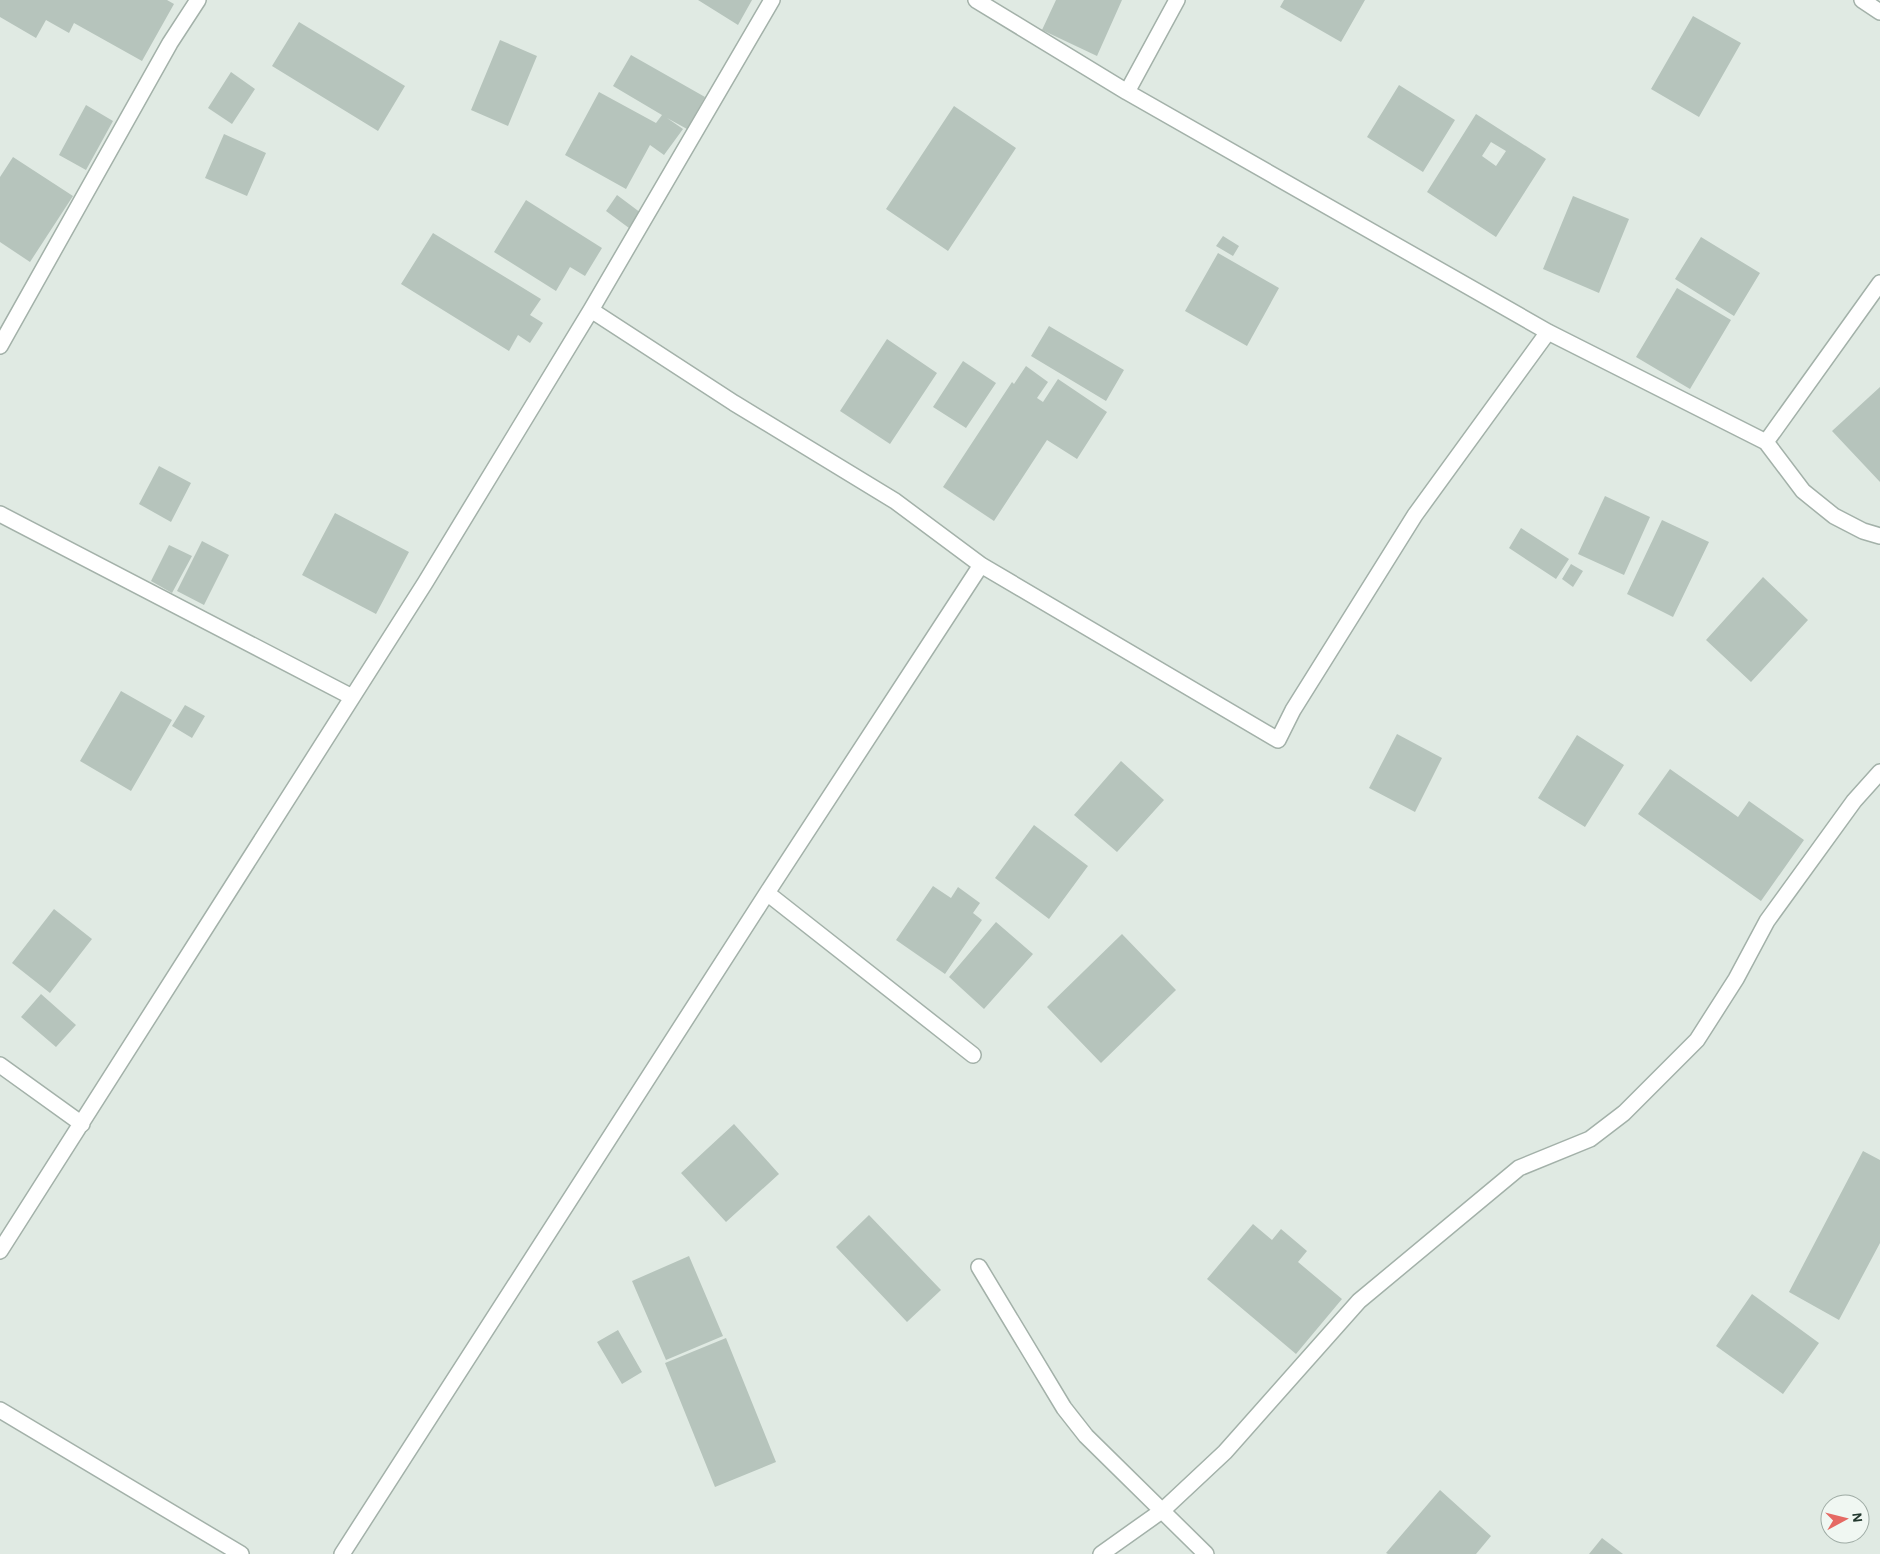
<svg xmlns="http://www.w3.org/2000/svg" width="1880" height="1554" viewBox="0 0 1880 1554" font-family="'Alegreya Sans',sans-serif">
  <rect width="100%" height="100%" fill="#e0eae3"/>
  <!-- building -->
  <path fill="#b6c4bc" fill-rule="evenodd" d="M0 0H167L174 4 142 61 74 23 69 33 46 20 36 38 0 17Z
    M698 0H752L738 25Z
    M1056 0H1122L1097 56 1042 30Z
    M1284 0H1365L1341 42 1280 7Z
    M1693 16 1741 43 1699 117 1651 89Z
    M299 22 405 86 378 131 272 66Z
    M500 40 537 56 508 126 471 110Z
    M631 55 705 97 687 129 667 118 683 129 664 155 650 145 626 189 565 155 599 92 656 123 662 115 613 86Z
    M231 72 255 89 232 124 208 108Z
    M1399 85 1455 120 1423 172 1367 137Z
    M86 105 113 121 86 170 59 155Z
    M954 106 1016 148 948 251 886 209Z
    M1476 114 1546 159 1496 237 1427 192ZM1491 142 1506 151 1496 166 1482 156Z
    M224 134 266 153 247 196 205 178Z
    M13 157 73 196 30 262 0 242V177Z
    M617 195 641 213 629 228 606 211Z
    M1573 196 1629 219 1599 293 1543 269Z
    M526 200 602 248 585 276 570 267 556 291 494 252Z
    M433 233 541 299 530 315 543 323 530 343 518 335 509 351 401 284Z
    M1223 236 1239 246 1233 256 1216 246Z
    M1701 237 1760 273 1734 316 1675 279Z
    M1218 253 1279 288 1247 346 1185 311Z
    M1677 288 1731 320 1690 389 1636 357Z
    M1049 326 1124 370 1106 401 1031 356Z
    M887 339 937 373 890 444 840 411Z
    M963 361 996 383 966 428 933 407Z
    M1026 366 1048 382 1037 398 1043 402 1058 379 1107 412 1077 459 1047 440 994 521 943 487 1012 382 1014 384Z
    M1880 387V482L1832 431Z
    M159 466 191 483 171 522 139 504Z
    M1605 496 1650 517 1624 575 1578 554Z
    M335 513 409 552 376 614 302 575Z
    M1662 520 1709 542 1673 617 1627 594Z
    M1521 528 1569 559 1556 579 1509 548Z
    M202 541 229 555 204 605 177 591Z
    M169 545 192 556 172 593 151 581Z
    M1571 564 1583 571 1573 587 1562 579Z
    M1763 577 1808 620 1751 682 1706 640Z
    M121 691 172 720 131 791 80 761Z
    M185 705 205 716 192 738 172 726Z
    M1397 734 1442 758 1415 812 1369 788Z
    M1577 735 1624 765 1585 827 1538 798Z
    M1121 761 1164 800 1117 852 1074 815Z
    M1670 769 1738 817 1749 801 1804 840 1761 901 1638 814Z
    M1034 825 1088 866 1049 919 995 878Z
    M933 886 951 898 958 887 980 903 973 913 982 920 945 974 896 940Z
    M54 909 92 939 50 993 12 963Z
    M996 922 1033 954 984 1009 949 977Z
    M1122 934 1176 990 1101 1063 1047 1007Z
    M41 994 76 1025 56 1047 21 1017Z
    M734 1124 779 1174 726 1222 681 1173Z
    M1863 1151 1880 1160V1243L1839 1320 1789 1292Z
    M869 1215 941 1290 907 1322 836 1247Z
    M1253 1224 1272 1240 1281 1229 1307 1251 1298 1262 1342 1299 1296 1354 1207 1279Z
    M689 1256 723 1336 666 1360 632 1281Z
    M1752 1294 1819 1343 1783 1394 1716 1346Z
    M618 1330 642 1372 622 1384 597 1342Z
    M726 1338 776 1462 715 1487 665 1363Z
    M1440 1490 1491 1536 1476 1554H1388L1386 1553Z
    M1602 1538 1623 1554H1589Z"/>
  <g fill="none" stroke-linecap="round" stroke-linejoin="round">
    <!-- minor casing -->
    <g stroke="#a3b1a9" stroke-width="18">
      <path id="minor" d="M976 0 1127 92 1548 332 1766 442 1803 491 1834 516 1863 531 1880 536
        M1862 0 1880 12
        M1127 92 1177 0
        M591 310 734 403 895 501 981 565 1278 740 1293 710 1415 515 1548 332
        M0 346 170 43 198 0
        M1766 442 1880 283
        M0 514 352 697
        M767 893 973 1055
        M0 1065 82 1124
        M0 1251 425 583 591 310 772 0
        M979 1267 1064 1408 1086 1436 1206 1554
        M0 1410 241 1554
        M342 1554 767 893 981 565
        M1101 1554 1163 1510 1225 1452 1359 1301 1519 1168 1590 1139 1624 1113 1697 1040 1736 979 1767 921 1854 801 1880 772"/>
    </g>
    <!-- minor -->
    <use href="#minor" stroke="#fff" stroke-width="15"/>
  </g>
  <!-- north arrow -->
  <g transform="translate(1845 1519) rotate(83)"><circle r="24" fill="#f0f7f2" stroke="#9eaba4"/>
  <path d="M0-4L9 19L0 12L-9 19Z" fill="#e56963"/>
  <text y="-8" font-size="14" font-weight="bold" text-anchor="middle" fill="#22382e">N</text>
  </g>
</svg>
